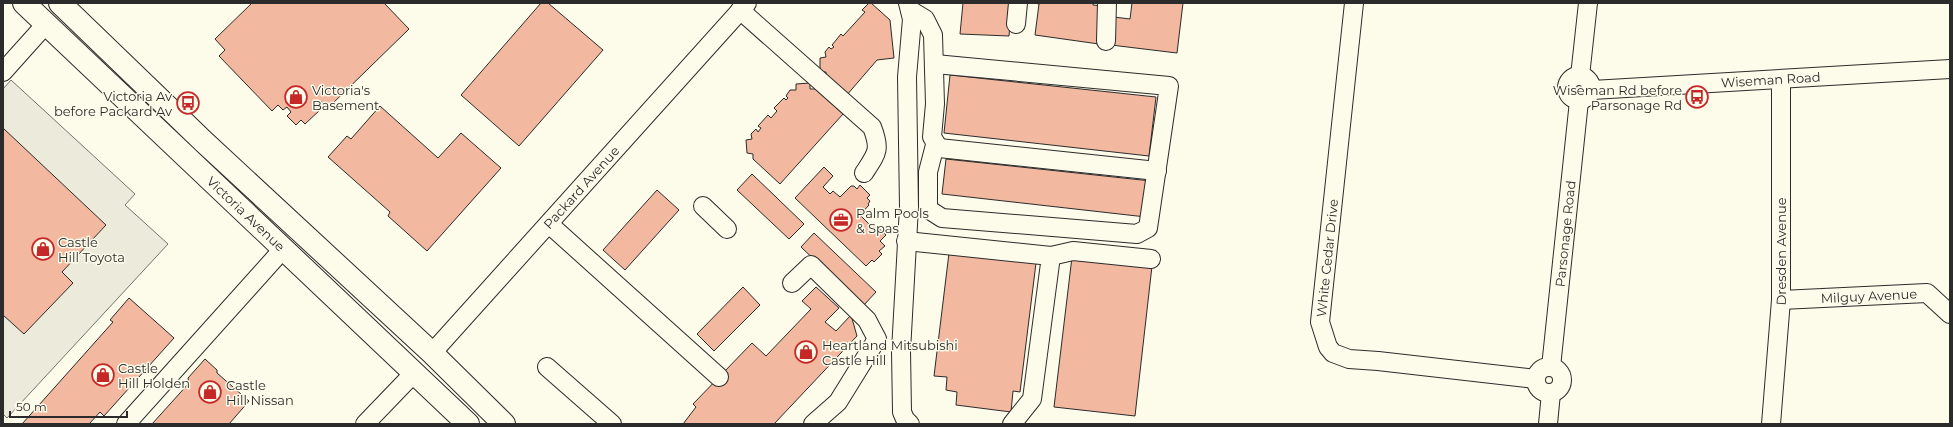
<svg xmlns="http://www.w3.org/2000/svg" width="1953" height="427" viewBox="0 0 1953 427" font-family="Montserrat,sans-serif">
  <rect width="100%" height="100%" fill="#fdfbea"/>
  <!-- parking -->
  <path fill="#eceadb" stroke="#74746e" d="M11 80 135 194 125 205 168 244 7 418 3 414V89Z"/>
  <!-- building -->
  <path fill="#f2b8a0" stroke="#2b2b2b" d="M252 3H384L409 29 328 108 321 101 316 105 320 110 305 124 301 120 296 125 287 116 291 112 287 107 283 110 278 105 272 111 219 56 225 50 215 39Z
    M541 3H548L603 50 519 146 461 95Z
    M869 3H871L890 20 894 58 877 60 846 96 826 77V72H820V58L826 57 825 52 829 47 831 49 834 47 832 45 841 34 843 36 865 12 862 10Z
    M963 3H1012L1009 36 960 34Z
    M1034 3H1093V5L1104 6 1099 44 1035 35 1039 4Z
    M1132 3H1183L1177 53 1111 45 1114 17 1130 19Z
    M950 75 1156 97 1149 156 944 133Z
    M810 83V89H815L843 114 780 184 753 159V154L747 153 746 140 752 139 751 134 756 129 758 132 761 128 758 126 768 115 771 118 777 111 774 108 784 98 786 100 788 98 786 96 790 90H796V84Z
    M380 106 438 158 461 133 501 168 427 251 388 216 390 212 328 157 347 136 351 139Z
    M3 128 106 225 62 272 73 283 24 334 3 315Z
    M946 159 1151 181 1146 217 942 194Z
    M824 167 833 176 823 187 830 194 833 191 840 197 851 186H854L857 189 860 185 870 195 867 198 870 201 868 204 869 205 860 215 873 228 875 225 886 235 880 241 885 246 879 251 882 254 874 262 872 260 866 266 795 198Z
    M752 174 804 224 789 239 737 190Z
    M657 190 679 210 625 270 603 250Z
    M814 233 876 292 863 306 801 247Z
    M949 253 1036 263 1020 392 1013 391 1011 412 956 405 957 392 946 390 947 377 934 376Z
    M1072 257 1152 266 1135 416 1054 407Z
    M743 287 760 305 714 351 697 334Z
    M816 287 839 308 825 322 836 331 851 315 857 336 774 424H683L696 407 693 404 752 343 766 356 811 309 802 301Z
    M129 298 174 338 104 416 100 412 89 424H22L113 322 110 320Z
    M205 359 217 370V373L249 401 229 424H152L189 383 188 378Z"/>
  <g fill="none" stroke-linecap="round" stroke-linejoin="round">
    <!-- minor casing -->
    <g stroke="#2b2b2b" stroke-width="20">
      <g id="minor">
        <path d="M908 3 912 19 907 77 909 207 901 351 902 412 905 419 910 424"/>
        <path d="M1354 3 1320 322 1328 347 1333 353 1349 359 1378 361 1536 379"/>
        <path d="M740 10 872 127C881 150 877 153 864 173"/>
        <path d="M910 10 925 19 933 35 935 104 932 137 939 148 1157 171"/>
        <path d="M1016 24 1018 3"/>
        <path d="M1106 41 1107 3"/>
        <path d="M935 64 1169 86 1148 228 1137 234 942 218 928 209V172L935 145"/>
        <path d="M3 72 46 24"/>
        <circle cx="1579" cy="88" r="12"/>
        <path d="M1580 76 1588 3"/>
        <path id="s1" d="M1592 90 1950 69"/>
        <path d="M703 206 727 229"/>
        <path d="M549 224 719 377"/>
        <path d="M906 241 1051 256 1032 399 1012 424"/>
        <path d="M1051 256 1073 251 1151 259"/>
        <path d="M792 283 811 265 867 320 877 339 838 402 813 424"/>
        <path id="s2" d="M1781 300 1927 293 1950 314"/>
        <path id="s3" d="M432 353 747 3"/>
        <circle cx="1549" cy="380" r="13"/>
        <path d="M547 367 612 424"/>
        <path id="s4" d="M1551 367 1579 101"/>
        <path d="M126 424 284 248"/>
        <path d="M365 424 415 372"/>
        <path d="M1548 424 1551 393"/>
        <path id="s5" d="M1771 424 1781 300V79"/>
      </g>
    </g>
    <!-- major casing -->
    <g stroke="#2b2b2b" stroke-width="24">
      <g id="major">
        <path id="s6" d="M24 3 468 424"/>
        <path d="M60 3 203 141 432 353 504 424"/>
      </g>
    </g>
    <!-- minor -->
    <use href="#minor" stroke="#fdfbea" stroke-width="18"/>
    <!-- major -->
    <use href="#major" stroke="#fdfbea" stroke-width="22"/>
  </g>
  <!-- icons -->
  <defs>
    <g id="shop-ring" transform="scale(1.15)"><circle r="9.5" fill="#fdfbea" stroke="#c62828" stroke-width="1.5"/><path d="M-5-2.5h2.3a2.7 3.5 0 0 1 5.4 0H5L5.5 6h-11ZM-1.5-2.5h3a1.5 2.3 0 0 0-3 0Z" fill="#c62828"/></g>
    <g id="bus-ring" transform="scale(1.15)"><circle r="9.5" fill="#fdfbea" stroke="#c62828" stroke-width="1.5"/><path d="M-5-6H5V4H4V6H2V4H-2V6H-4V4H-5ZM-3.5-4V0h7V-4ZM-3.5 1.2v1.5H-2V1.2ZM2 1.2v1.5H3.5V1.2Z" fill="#c62828"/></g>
    <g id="office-ring" transform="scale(1.15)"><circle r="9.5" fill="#fdfbea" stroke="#c62828" stroke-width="1.5"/><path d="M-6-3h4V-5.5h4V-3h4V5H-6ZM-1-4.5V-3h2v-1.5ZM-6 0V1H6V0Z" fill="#c62828"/></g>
  </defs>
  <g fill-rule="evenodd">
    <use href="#shop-ring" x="296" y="97"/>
    <use href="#bus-ring" x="1697" y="97"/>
    <use href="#bus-ring" x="188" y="103"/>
    <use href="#office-ring" x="841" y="220"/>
    <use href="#shop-ring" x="43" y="249"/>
    <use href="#shop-ring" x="806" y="352"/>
    <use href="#shop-ring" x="103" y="375"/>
    <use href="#shop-ring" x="210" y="392"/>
  </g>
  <g text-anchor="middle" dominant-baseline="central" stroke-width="3" stroke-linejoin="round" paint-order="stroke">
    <!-- street labels -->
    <g font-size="13" fill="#2b2b2b" stroke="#fdfbea">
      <text stroke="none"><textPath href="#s1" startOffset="179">Wiseman Road</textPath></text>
      <text stroke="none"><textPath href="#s3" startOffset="223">Packard Avenue</textPath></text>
      <text stroke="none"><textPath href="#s6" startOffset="306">Victoria Avenue</textPath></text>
      <text stroke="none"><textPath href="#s4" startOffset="134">Parsonage Road</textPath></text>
      <text stroke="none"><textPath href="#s5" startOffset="173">Dresden Avenue</textPath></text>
      <text transform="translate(1327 258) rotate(-84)">White Cedar Drive</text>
      <text stroke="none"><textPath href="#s2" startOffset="88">Milguy Avenue</textPath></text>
    </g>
    <!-- poi labels -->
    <g font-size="13" fill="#2b2b2b" stroke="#fdfbea" text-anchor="start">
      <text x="312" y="90">Victoria's<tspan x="312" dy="15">Basement</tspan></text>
      <text x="1682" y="90" text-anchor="end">Wiseman Rd before<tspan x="1682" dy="15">Parsonage Rd</tspan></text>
      <text x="172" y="96" text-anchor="end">Victoria Av<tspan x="172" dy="15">before Packard Av</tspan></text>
      <text x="856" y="213">Palm Pools<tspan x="856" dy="15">&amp; Spas</tspan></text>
      <text x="58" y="242">Castle<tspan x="58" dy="15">Hill Toyota</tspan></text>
      <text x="822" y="345">Heartland Mitsubishi<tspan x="822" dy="15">Castle Hill</tspan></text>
      <text x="118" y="368">Castle<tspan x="118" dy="15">Hill Holden</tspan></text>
      <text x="226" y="385">Castle<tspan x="226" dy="15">Hill Nissan</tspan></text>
    </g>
  </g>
  <!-- border -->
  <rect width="1953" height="427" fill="none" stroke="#2b2b2b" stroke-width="8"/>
  <!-- scale -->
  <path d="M10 411v6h117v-6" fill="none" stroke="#2b2b2b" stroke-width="2"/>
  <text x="16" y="411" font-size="12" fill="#2b2b2b" stroke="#fdfbea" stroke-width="3" paint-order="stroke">50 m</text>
</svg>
